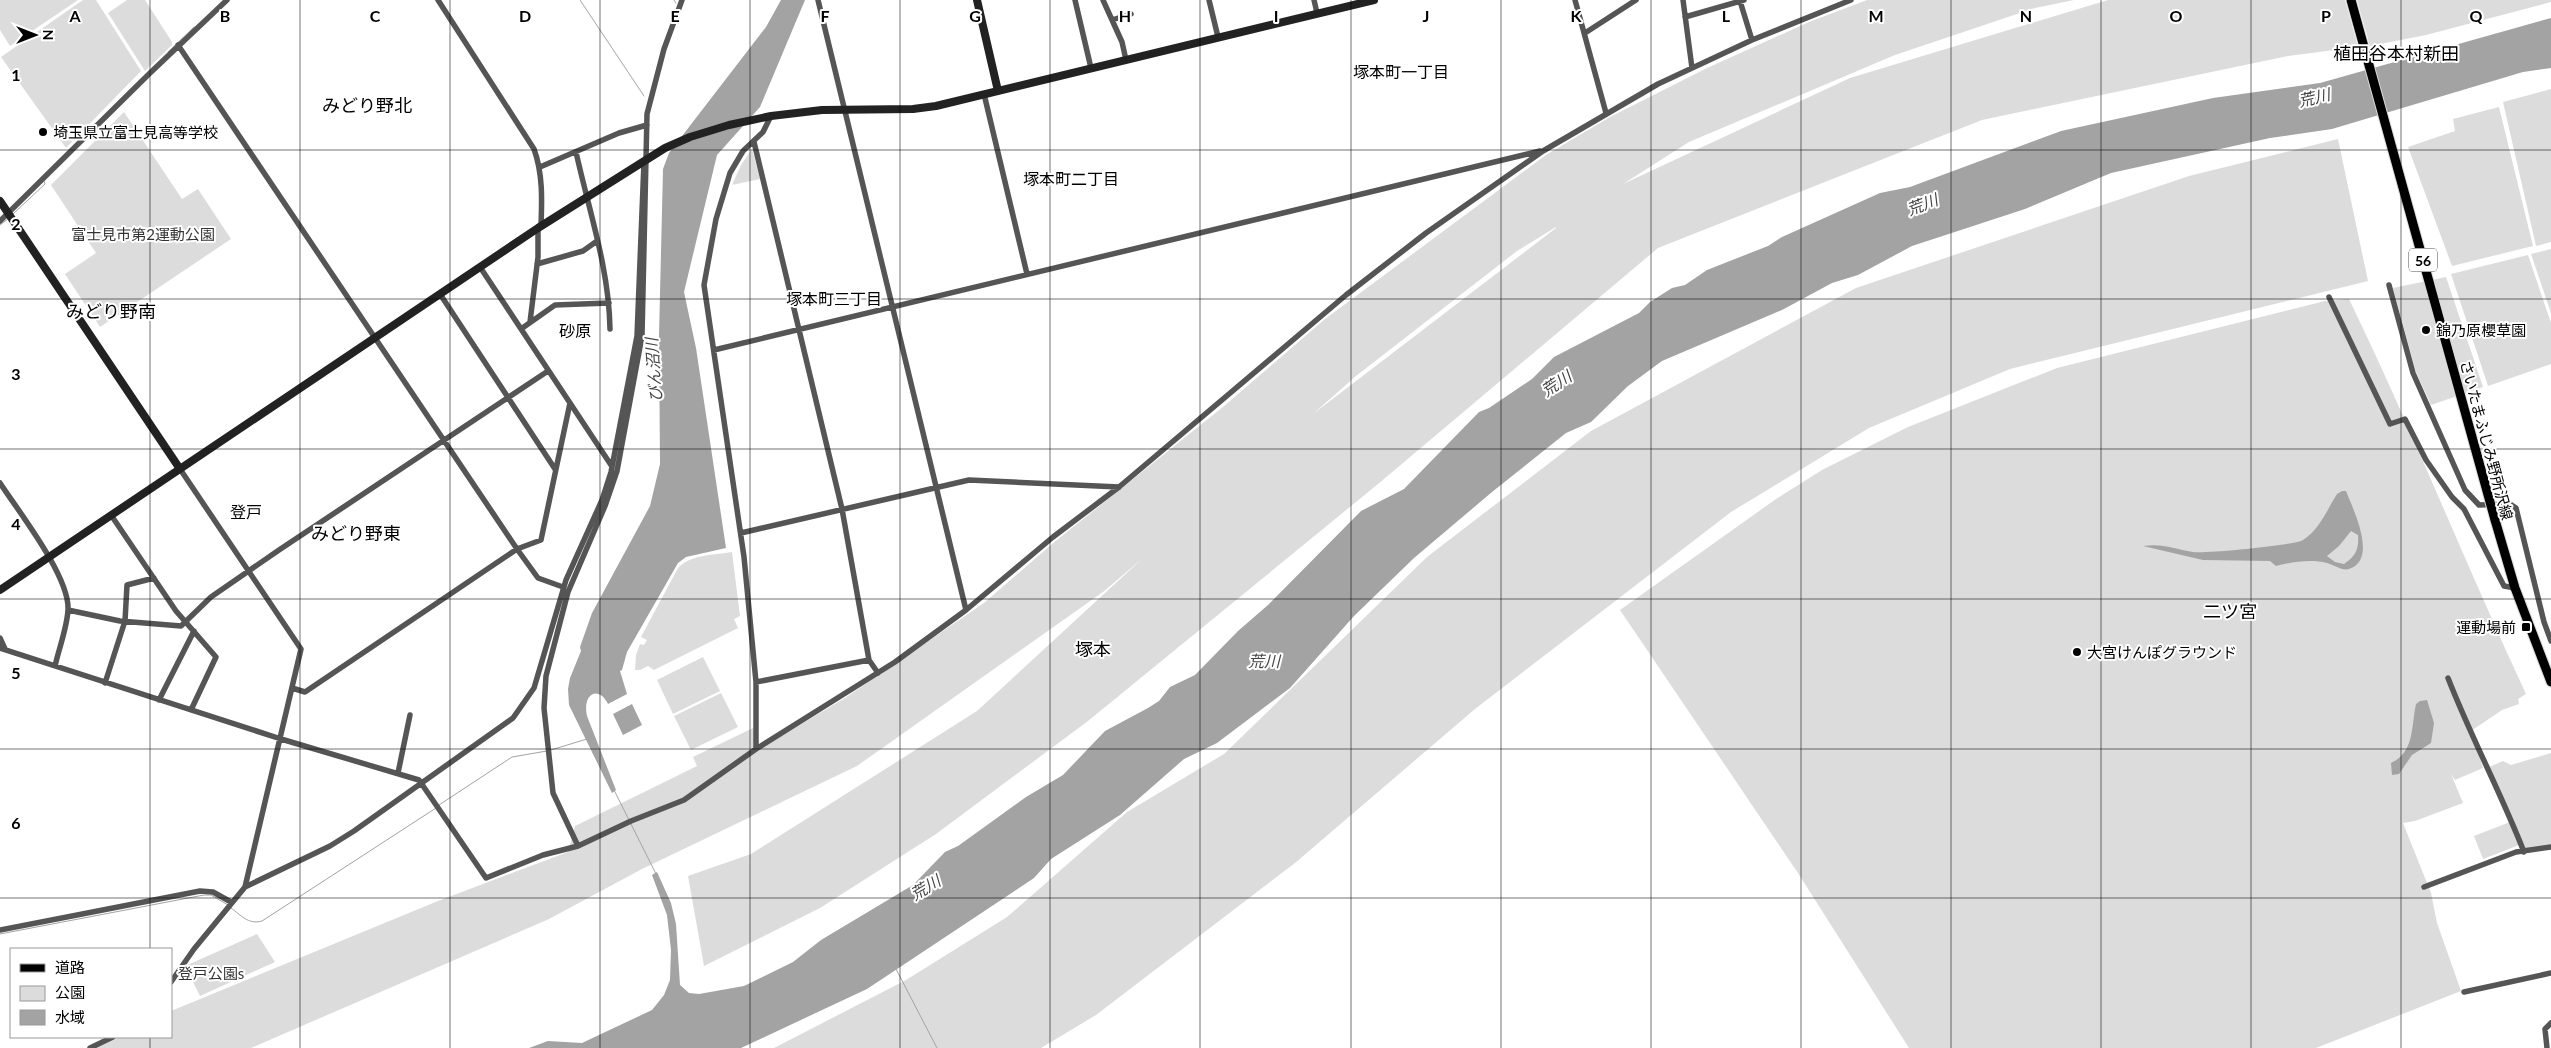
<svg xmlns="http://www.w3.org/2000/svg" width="2551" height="1048" viewBox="0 0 2551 1048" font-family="Lato,'Noto Sans JP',sans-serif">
  <rect width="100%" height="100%" fill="#fff"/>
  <!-- green -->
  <path fill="#dcdcdc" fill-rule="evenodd" d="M0 0H78L10 46 0 30Z
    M83 0H96L141 71 66 148 1 57Z
    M127 0H145L172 42V45L145 71 108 13Z
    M1867 0H2074L2035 8 1895 55 1689 142 1623 184 1850 78 2108 0H2345L2358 47 2288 56 1982 120 1658 248 1378 484 1088 721 936 834 820 908 704 966 688 876 751 854 977 711 1143 558 1103 592 857 766 642 869 549 919 251 1048H97L120 1037H171V1011L438 901 568 852 575 826 697 766 693 757 753 728 758 750 845 698 984 603 1052 544 1223 407 1325 319 1546 155 1610 117 1705 69 1809 22ZM1556 227V228L1313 414 1356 376 1517 251Z
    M2357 0H2551V2L2426 35 2370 46Z
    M2551 89V242L2536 246 2503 102Z
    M2499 107 2533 246 2452 266 2408 147 2455 131 2453 119Z
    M124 112 182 199 198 189 231 239 100 327 65 274 96 253 51 185Z
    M2338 139 2368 281 2010 369 1869 428 1731 512 1475 709 1295 863 1096 1015 1041 1048H774L906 980 1007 917 1127 812 1224 754 1427 557 1591 431 1856 288 2189 176Z
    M752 149 760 179 732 185 741 165Z
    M2551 249V313L2531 254Z
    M2528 255 2551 323V364L2488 386 2451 274Z
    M2446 277 2483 387 2431 405 2416 372 2393 288Z
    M2349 299C2412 429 2465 563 2526 694L2518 699 2519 704 2502 710 2471 731 2483 768 2455 780 2451 774 2463 803 2415 821 2403 823 2431 893 2437 923 2461 991 2316 1048H1909L1798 873 1620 610 1776 499 1822 470 1908 427 2057 368 2325 301Z
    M732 552 740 616 734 619 738 628 654 670 648 666 640 670H635L636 655 640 644 644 645 647 640 641 637 678 568C691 554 715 555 732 552Z
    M703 657 720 691 673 714 657 680Z
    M721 693 738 727 691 750 674 716Z
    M2551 753V845L2526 850 2489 767 2503 761 2511 765Z
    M2510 822 2519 845 2483 859 2474 836Z
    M257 934 275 962 200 996 185 966Z"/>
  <!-- water -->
  <path fill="#a3a3a3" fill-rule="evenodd" d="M781 0H805L760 107 717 155 684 292 696 348 726 548 686 557 678 563 627 652 622 670 620 671 627 694 608 704C599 685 582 693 587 716L616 790 612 793 569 705 568 689 570 678 581 651 580 647 592 613 650 506 660 464 659 336 663 169 669 153 766 27Z
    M2551 18V68L2523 72 2332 129 2270 138 2111 173 2025 209 1912 246 1858 275 1832 283 1782 310 1662 361 1628 386 1591 422 1566 433 1492 492 1414 558 1354 616 1290 688 1217 743 1184 759 1120 815 1051 859 1034 878 867 989 741 1048H529L548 1041 582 1043 652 1010 664 995 670 980 671 950 667 915 652 875 657 872 671 903 676 924 680 985 689 993 699 994 744 986 793 962 821 940 913 885 945 852 958 846 1026 797 1063 775 1105 731 1148 708 1159 701 1170 687 1195 675 1238 631 1268 605 1361 511 1404 489 1479 412 1489 408 1532 379 1554 357 1639 313 1650 302 1672 288 1685 285 1707 270 1768 246 1782 237 1880 193 1910 187 2061 131 2213 98 2320 83Z
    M2342 491H2346C2352 507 2379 560 2349 569 2342 571 2334 565 2327 563 2311 559 2292 562 2276 566L2270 561 2203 560 2143 546C2163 543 2174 549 2193 552 2203 554 2297 545 2303 540 2319 530 2327 510 2337 494ZM2351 531 2358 535C2359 549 2356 556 2344 564L2335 562 2327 556 2339 546Z
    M2427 700 2434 723 2431 743 2412 755 2399 774 2392 775 2391 763C2415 752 2411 726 2416 704L2420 701Z
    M632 704 642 725 623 735 613 714Z"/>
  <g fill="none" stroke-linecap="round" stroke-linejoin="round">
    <!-- stream -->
    <path stroke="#a3a3a3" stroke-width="1" d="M580 0 644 96
      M674 0 676 3
      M168 52 194 27
      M13 214 45 184 44 181
      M0 225 9 218
      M551 750 587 739
      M614 790 629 820
      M439 805 512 757 547 751
      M631 824 656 874
      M231 908C241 915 248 925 262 921L436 808
      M0 934 204 895H211L228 905
      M896 969 937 1048"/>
    <!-- primary casing -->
    <g stroke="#dbdbdb" stroke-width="11">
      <path id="primary" d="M2495 520 2515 588 2551 682"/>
    </g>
    <!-- street -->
    <path stroke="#555" stroke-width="5.5" d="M438 0 534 149C543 174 542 200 541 226
      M818 0 966 610
      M1075 0 1091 68
      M1103 0 1122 42 1126 60
      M1209 0 1218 37
      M1314 0 1317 13
      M1575 0 1606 113
      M1683 0 1692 68
      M1740 1 1752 40
      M1685 17 1744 0
      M1112 20 1131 14
      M1585 33 1636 0
      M178 45 517 549 538 578 563 587
      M984 94 1027 274
      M754 142 842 509 869 660 878 673
      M576 152C589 211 609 268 610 329
      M540 167 619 133 647 125
      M0 221 150 73 227 0
      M537 264 583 251 597 241
      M480 267 611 465
      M2389 285 2413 373 2465 490 2479 505 2510 504 2516 508 2544 622 2551 641
      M440 294 555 469
      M2329 297 2390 424 2405 419 2426 460 2452 497 2464 509 2504 586 2515 588
      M530 322 538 257V228
      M521 329 555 305 609 303
      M714 350 1540 151
      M180 469 301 649 245 887
      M0 483C19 512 70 577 68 610 67 628 59 648 55 666
      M111 515 176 611 216 657 191 710
      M741 533 969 480 1119 487
      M68 610 120 621 181 626 211 597 279 550 548 371
      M0 638 5 649
      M0 648 281 739 419 780 486 878 543 855 578 846 631 821 684 800 756 749 895 662 966 610 1053 537 1119 487 1346 295 1426 233 1543 151 1658 84 1752 40 1851 0
      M2448 678C2471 737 2501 793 2524 852
      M756 682 869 660
      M105 683 125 621 127 585 154 578
      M292 688 305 692 517 549 541 540 570 403
      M159 700 194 631
      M756 749V682L744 557 704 285 716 219 730 173 743 151 763 132 771 116
      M398 773 410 715
      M578 846 553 793 544 708 546 676 568 592 605 506 617 471 642 336 647 114 664 49 682 0
      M2424 887 2516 852 2551 847
      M0 930 200 891 213 892 231 902
      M171 982 194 949 245 887 330 846 354 831 513 718 534 688 566 580 602 500 611 472 637 336 644 162
      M2464 992 2551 973
      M90 1048 113 1037
      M2547 1048 2545 1029 2551 1023"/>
    <!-- secondary -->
    <path stroke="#222" stroke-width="8" d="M977 0 998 91
      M0 201 180 469
      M0 590 538 228 665 148 690 137 729 125 771 116 822 110 913 109 936 106 1374 0"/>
    <!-- primary -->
    <use href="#primary" stroke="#000" stroke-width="9"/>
    <!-- primary-bridge casing -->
    <g stroke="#dbdbdb" stroke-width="11" stroke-linecap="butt">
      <path id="primary-bridge" d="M2351 0 2495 520"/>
    </g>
    <!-- primary-bridge -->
    <use href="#primary-bridge" stroke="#000" stroke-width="9"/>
  </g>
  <!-- grid -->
  <path fill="none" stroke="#000" stroke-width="1" stroke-opacity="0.55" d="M150 0V949M300 0V1048M450 0V1048M600 0V1048M750 0V1048M900 0V1048M1050 0V1048M1200 0V1048M1351 0V1048M1501 0V1048M1651 0V1048M1801 0V1048M1951 0V1048M2101 0V1048M2251 0V1048M2401 0V1048M0 150H2551M0 299H2551M0 449H2551M0 599H2551M0 749H2551M0 898H2551M150 1037V1048"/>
  <!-- markers -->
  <g fill="#000" stroke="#fff" stroke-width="2">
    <circle cx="43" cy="132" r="5"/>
    <circle cx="2426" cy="330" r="5"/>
    <rect x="2521" y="622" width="10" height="10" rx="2.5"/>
    <circle cx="2077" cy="652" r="5"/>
  </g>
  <g text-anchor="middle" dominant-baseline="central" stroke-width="4" stroke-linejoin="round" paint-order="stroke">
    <!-- shield labels -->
    <rect fill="#fff" stroke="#4c4c4c" stroke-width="1" x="2409" y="248.5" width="28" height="23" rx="4"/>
    <g font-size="14" font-weight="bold" fill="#000">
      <text x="2423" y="260">56</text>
    </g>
    <!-- poi labels -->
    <g font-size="15" fill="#000" stroke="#fff" text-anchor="start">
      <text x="53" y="132">埼玉県立富士見高等学校</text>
      <text x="2436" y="330">錦乃原櫻草園</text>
      <text x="2516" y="627" text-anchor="end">運動場前</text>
      <text x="2087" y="652">大宮けんぽグラウンド</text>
    </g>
    <!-- park labels -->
    <g font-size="15" fill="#333" stroke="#fff">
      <text x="143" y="234">富士見市第2運動公園</text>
      <text x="211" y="973">登戸公園s</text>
    </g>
    <!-- street labels -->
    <g font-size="15" fill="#000" stroke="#fff">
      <text transform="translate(2487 440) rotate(75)">さいたまふじみ野所沢線</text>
    </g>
    <!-- neighbourhood labels -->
    <g font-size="16" fill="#000" stroke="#fff">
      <text x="1401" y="71">塚本町一丁目</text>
      <text x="1071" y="178">塚本町二丁目</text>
      <text x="834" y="298">塚本町三丁目</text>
      <text x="575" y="330">砂原</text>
      <text x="246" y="511">登戸</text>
    </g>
    <!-- water labels -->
    <g font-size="16" font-style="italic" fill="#444" stroke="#fff">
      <text transform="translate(2314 97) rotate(-13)">荒川</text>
      <text transform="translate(1922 204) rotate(-21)">荒川</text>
      <text transform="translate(653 370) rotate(-94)">びん沼川</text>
      <text transform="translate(1556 383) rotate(-34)">荒川</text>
      <text x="1264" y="660">荒川</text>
      <text transform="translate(925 887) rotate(-31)">荒川</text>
    </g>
    <!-- quarter labels -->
    <g font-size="18" fill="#000" stroke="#fff">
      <text x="2396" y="53">植田谷本村新田</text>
      <text x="367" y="105">みどり野北</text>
      <text x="111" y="311">みどり野南</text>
      <text x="356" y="533">みどり野東</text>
      <text x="2230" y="611">二ツ宮</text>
      <text x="1093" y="649">塚本</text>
    </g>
  </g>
  <g font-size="16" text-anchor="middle" font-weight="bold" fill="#000" stroke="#fff" stroke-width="4" stroke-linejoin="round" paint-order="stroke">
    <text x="75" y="22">A</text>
    <text x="225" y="22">B</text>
    <text x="375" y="22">C</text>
    <text x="525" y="22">D</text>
    <text x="675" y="22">E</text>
    <text x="825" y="22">F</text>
    <text x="975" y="22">G</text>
    <text x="1125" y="22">H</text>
    <text x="1276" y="22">I</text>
    <text x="1426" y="22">J</text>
    <text x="1576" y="22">K</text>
    <text x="1726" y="22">L</text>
    <text x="1876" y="22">M</text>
    <text x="2026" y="22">N</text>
    <text x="2176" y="22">O</text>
    <text x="2326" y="22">P</text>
    <text x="2476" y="22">Q</text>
    <text x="16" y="81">1</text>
    <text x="16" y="230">2</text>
    <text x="16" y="380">3</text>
    <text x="16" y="530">4</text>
    <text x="16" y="679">5</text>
    <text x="16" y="829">6</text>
  </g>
  <!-- legend -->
  <rect x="10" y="948" width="162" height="90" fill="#ffffff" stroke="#999999"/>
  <rect x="20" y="964" width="25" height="8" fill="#000000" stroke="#999999"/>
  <text x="55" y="973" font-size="15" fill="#000000">道路</text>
  <rect x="20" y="986" width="25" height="15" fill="#dcdcdc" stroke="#999999"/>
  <text x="55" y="998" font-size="15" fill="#000000">公園</text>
  <rect x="20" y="1010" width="25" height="15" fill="#a3a3a3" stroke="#999999"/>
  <text x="55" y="1023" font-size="15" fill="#000000">水域</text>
  <!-- north arrow -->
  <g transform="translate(35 35) rotate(90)" stroke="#ffffff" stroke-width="4" paint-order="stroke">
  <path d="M0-4L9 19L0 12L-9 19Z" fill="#000000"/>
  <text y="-8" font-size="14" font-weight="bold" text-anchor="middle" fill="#000000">N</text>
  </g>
</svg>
